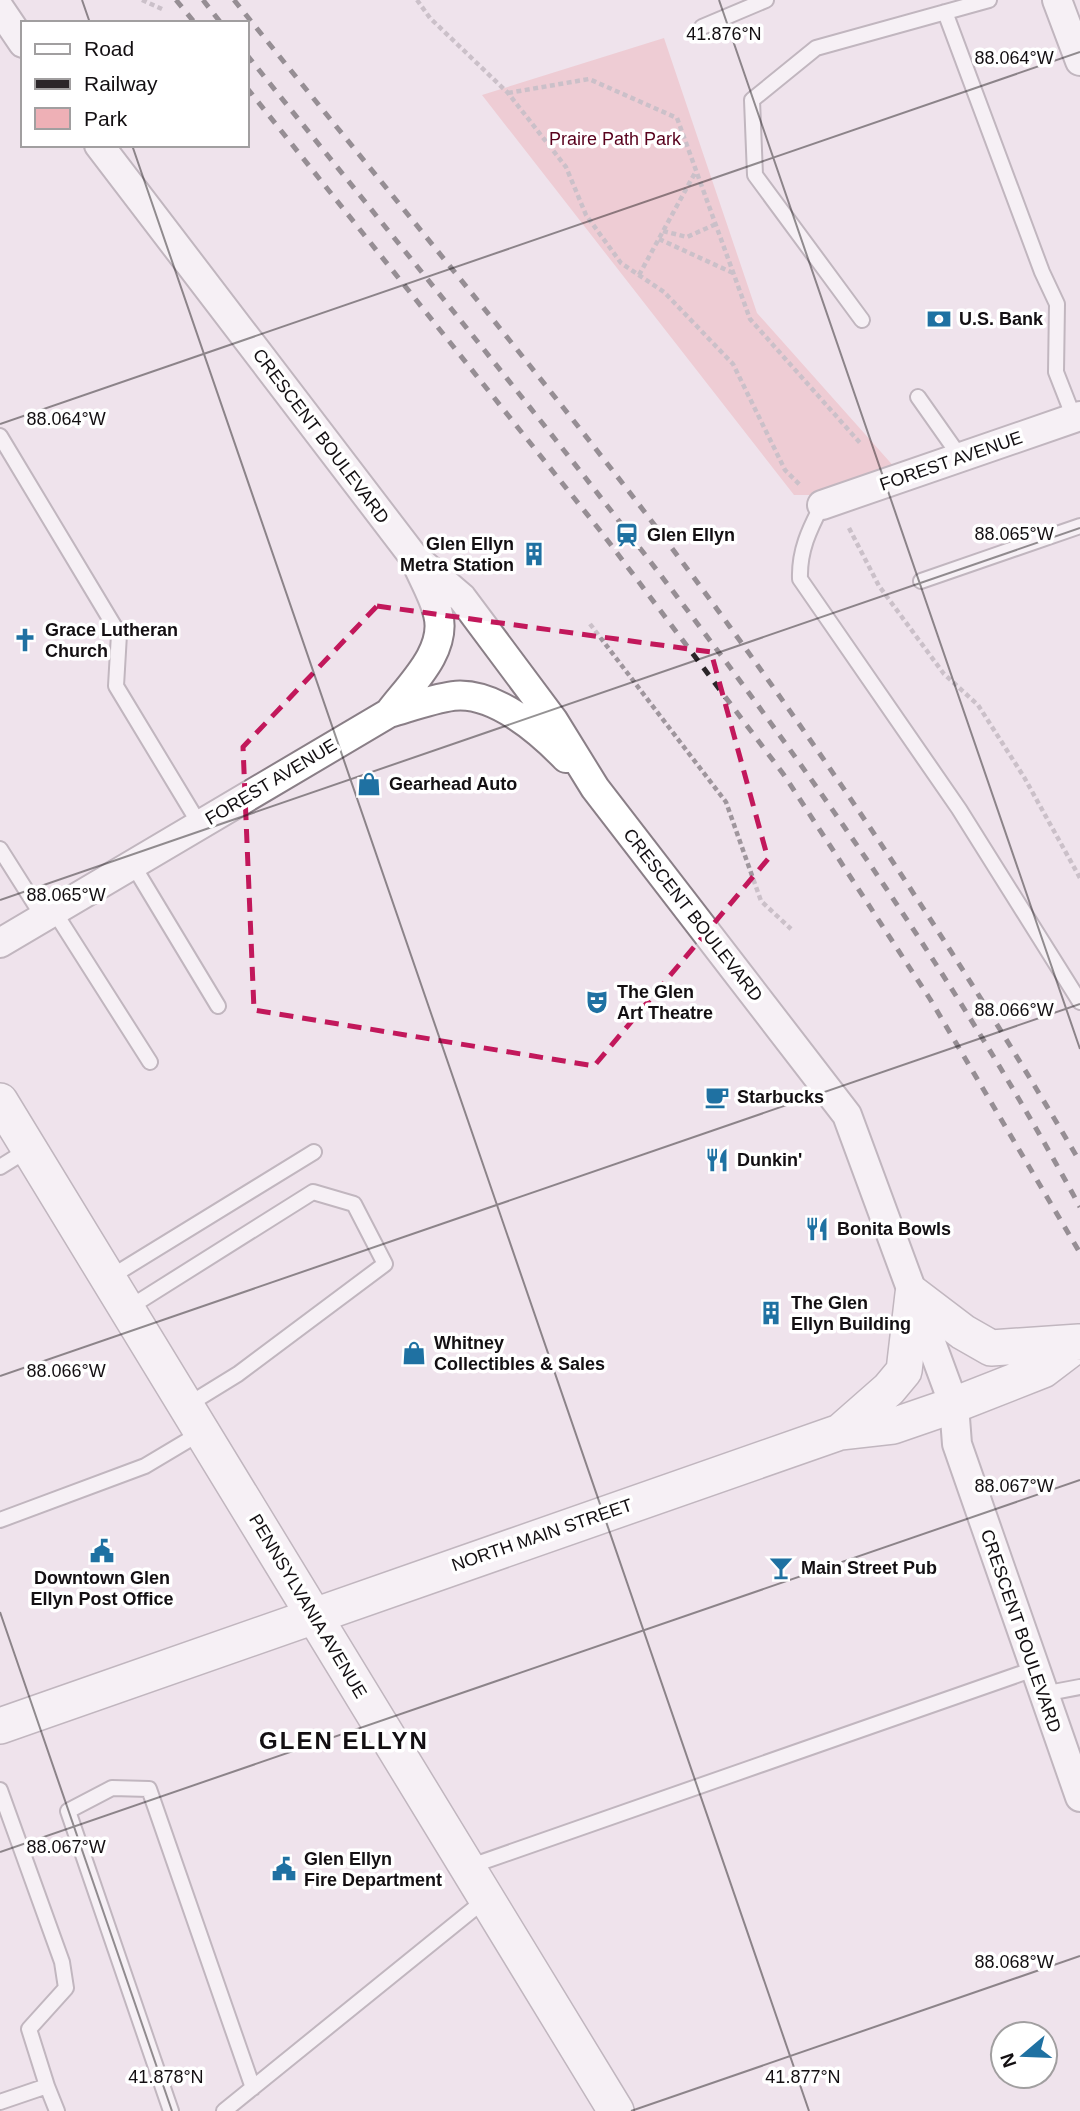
<svg xmlns="http://www.w3.org/2000/svg" width="1080" height="2111" viewBox="0 0 1080 2111" font-family="Arial,sans-serif">
  <rect width="100%" height="100%" fill="#efe3ec"/>
  <!-- green -->
  <path fill="#eeb0b6" d="M664 38 757 313 897 470 823 495H794L482 95Z"/>
  <g fill="none" stroke-linecap="round" stroke-linejoin="round">
    <!-- service casing -->
    <g stroke="#8a7f87" stroke-width="18">
      <path id="service" d="M945 12 1042 272 1057 304 1056 372 1074 418
        M702 27 766 0
        M862 320 755 175 752 100 816 48 989 0
        M918 397 961 458
        M0 436 119 634 116 686 200 825
        M822 505C809 530 799 551 800 579L959 809 1080 1002
        M921 581 1080 526
        M0 849 43 917
        M133 865 218 1006
        M54 911 150 1062
        M0 1167 29 1149
        M109 1278 314 1152
        M127 1309 313 1192 354 1204 385 1264 238 1374 186 1406
        M0 1520 145 1466 202 1432
        M1043 1694 1080 1687
        M0 1790 62 1962 66 1988 29 2029 47 2086
        M468 1867 1034 1669
        M0 2102 47 2086 57 2111
        M171 2111 68 1811 112 1788 149 1789 253 2088
        M224 2111 486 1899"/>
    </g>
    <!-- minor casing -->
    <g stroke="#8a7f87" stroke-width="32">
      <path id="minor" d="M1057 0 1080 61
        M0 9 23 43
        M99 145 413 556 462 598 553 720 595 788 847 1115 954 1405 957 1444 1080 1797
        M822 505 1080 416
        M389 713C410 707 432 699 453 696 494 691 540 731 566 758
        M0 943 389 713C409 686 448 651 438 614 434 597 424 580 417 564"/>
    </g>
    <!-- tertiary casing -->
    <g stroke="#8a7f87" stroke-width="38">
      <path id="tertiary" d="M0 1101 616 2111
        M840 1432 889 1389 904 1371 913 1294 963 1332 991 1348 1079 1342
        M0 1726 840 1432 893 1426 954 1405 1043 1370 1080 1342"/>
    </g>
    <!-- path -->
    <path stroke="#9f969d" stroke-width="4.5" stroke-dasharray="5 3.5" stroke-linecap="butt" d="M142 0 162 9
      M417 0 430 18 508 93 566 167 586 215 621 263 664 292 733 364 785 470 800 485
      M508 93 589 79 677 118 750 319 861 444
      M663 231 687 237 716 224
      M659 239 733 273
      M639 275 696 171
      M849 528 879 586 944 674 978 705 1024 777 1080 878
      M590 624 726 802 761 901 791 929"/>
    <!-- service -->
    <use href="#service" stroke="#fff" stroke-width="14"/>
    <!-- minor -->
    <use href="#minor" stroke="#fff" stroke-width="28"/>
    <!-- tertiary -->
    <use href="#tertiary" stroke="#fff" stroke-width="35"/>
    <!-- rail -->
    <path stroke="#2b2629" stroke-width="5" stroke-dasharray="9 9" stroke-linecap="butt" d="M176 0 195 23
      M203 0 221 23
      M234 0C368 167 506 332 637 502 798 713 946 934 1080 1162
      M247 55C543 425 853 789 1080 1207
      M247 88 602 533 784 775 930 999 1080 1253"/>
  </g>
  <!-- marked area -->
  <path d="M0 0H1080V2111H0ZM377 606 711 652 768 859 594 1066 254 1010 243 747Z" fill="#efe3ec" fill-opacity=".55" fill-rule="evenodd"/>
  <path fill="none" stroke="#c2185b" stroke-width="5" stroke-dasharray="14 9" stroke-linejoin="round" d="M377 606 711 652 768 859 594 1066 254 1010 243 747Z"/>
  <!-- ticks -->
  <path fill="none" stroke="#130f12" stroke-width="2" stroke-opacity="0.45" d="M82 0 90 23M719 0 1080 1049M132 145 809 2111M0 424 1080 52M0 900 1080 528M0 1376 1080 1004M0 1612 172 2111M0 1852 1080 1480M631 2111 1080 1956"/>
  <!-- icons -->
  <defs>
    <g id="bank-bare" transform="scale(1.89)"><path d="M-6-4H6V4H-6ZM0-2.3a2.3 2.3 0 1 0 0 4.6a2.3 2.3 0 1 0 0-4.6Z" fill="#1f71a2" stroke="#fff" stroke-width="2.5" paint-order="stroke"/></g>
    <g id="station-bare" transform="scale(1.89)"><path d="M-3-6H3Q5-6 5-4V2Q5 4 3 4L4.5 6H3L1.5 4h-3L-3 6H-4.5L-3 4Q-5 4-5 2V-4Q-5-6-3-6ZM-3.5-4v3h7v-3ZM-3.5 1v1.5H-2V1ZM2 1v1.5H3.5V1Z" fill="#1f71a2" stroke="#fff" stroke-width="2.5" paint-order="stroke"/></g>
    <g id="building-bare" transform="scale(1.89)"><path d="M-4-6H4V6H1V3H-1V6H-4ZM-2.5-4.3h1.7v1.8h-1.7ZM.8-4.3h1.7v1.8H.8ZM-2.5-1h1.7V.8h-1.7ZM.8-1h1.7V.8H.8Z" fill="#1f71a2" stroke="#fff" stroke-width="2.5" paint-order="stroke"/></g>
    <g id="church-bare" transform="scale(1.89)"><path d="M-1.2-6h2.4v3.5h3.3v2.4h-3.3V6h-2.4V-.1h-3.3v-2.4h3.3Z" fill="#1f71a2" stroke="#fff" stroke-width="2.5" paint-order="stroke"/></g>
    <g id="shop-bare" transform="scale(1.89)"><path d="M-5-2.5h2.3a2.7 3.5 0 0 1 5.4 0H5L5.5 6h-11ZM-1.5-2.5h3a1.5 2.3 0 0 0-3 0Z" fill="#1f71a2" stroke="#fff" stroke-width="2.5" paint-order="stroke"/></g>
    <g id="theatre-bare" transform="scale(1.89)"><path d="M-5-5.5Q0-4 5-5.5V0Q5 5 0 6Q-5 5-5 0ZM-3.3-2.5H-1v1.5H-3.3ZM1-2.5H3.3v1.5H1ZM-2.8 1Q0 5.5 2.8 1Z" fill="#1f71a2" stroke="#fff" stroke-width="2.5" paint-order="stroke"/></g>
    <g id="cafe-bare" transform="scale(1.89)"><path d="M-5.5-4.5H6V0H3Q3 3.5 0 3.5H-2.5Q-5.5 3.5-5.5 0ZM3-3.2v2h1.7v-2ZM-6 4.5H4V6H-6Z" fill="#1f71a2" stroke="#fff" stroke-width="2.5" paint-order="stroke"/></g>
    <g id="restaurant-bare" transform="scale(1.89)"><path d="M-5-6h1v4h1v-4h1v4h1v-4h1v5L-1.5 .5V6h-2V.5L-5-1ZM5-6V6H3V1.5H1.5Q1.5-4 5-6Z" fill="#1f71a2" stroke="#fff" stroke-width="2.5" paint-order="stroke"/></g>
    <g id="civic-bare" transform="scale(1.89)"><path d="M-.6-6.5H3V-4.5H.6V-3L4-1V1h2V6H-6V1h2V-1L-.6-3ZM-1.2 2.5V6h2.4V2.5Z" fill="#1f71a2" stroke="#fff" stroke-width="2.5" paint-order="stroke"/></g>
    <g id="bar-bare" transform="scale(1.89)"><path d="M-6-5H6L.8 .8V4.5H3.5V6h-7V4.5H-.8V.8Z" fill="#1f71a2" stroke="#fff" stroke-width="2.5" paint-order="stroke"/></g>
  </defs>
  <g fill-rule="evenodd">
    <use href="#bank-bare" x="939" y="319"/>
    <use href="#station-bare" x="627" y="535"/>
    <use href="#building-bare" x="534" y="554"/>
    <use href="#church-bare" x="25" y="640"/>
    <use href="#shop-bare" x="369" y="784"/>
    <use href="#theatre-bare" x="597" y="1002"/>
    <use href="#cafe-bare" x="717" y="1097"/>
    <use href="#restaurant-bare" x="717" y="1160"/>
    <use href="#restaurant-bare" x="817" y="1229"/>
    <use href="#building-bare" x="771" y="1313"/>
    <use href="#shop-bare" x="414" y="1353"/>
    <use href="#civic-bare" x="102" y="1551"/>
    <use href="#bar-bare" x="781" y="1568"/>
    <use href="#civic-bare" x="284" y="1869"/>
  </g>
  <g text-anchor="middle" dominant-baseline="central" stroke-width="7" stroke-linejoin="round" paint-order="stroke">
    <!-- park labels -->
    <g font-size="18" fill="#59021d" stroke="#fff">
      <text x="615" y="139">Praire Path Park</text>
    </g>
    <!-- poi labels -->
    <g font-size="18" font-weight="bold" fill="#130f12" stroke="#fff" text-anchor="start">
      <text x="959" y="319">U.S. Bank</text>
      <text x="647" y="535">Glen Ellyn</text>
      <text x="514" y="544" text-anchor="end">Glen Ellyn<tspan x="514" dy="21">Metra Station</tspan></text>
      <text x="45" y="630">Grace Lutheran<tspan x="45" dy="21">Church</tspan></text>
      <text x="389" y="784">Gearhead Auto</text>
      <text x="617" y="992">The Glen<tspan x="617" dy="21">Art Theatre</tspan></text>
      <text x="737" y="1097">Starbucks</text>
      <text x="737" y="1160">Dunkin'</text>
      <text x="837" y="1229">Bonita Bowls</text>
      <text x="791" y="1303">The Glen<tspan x="791" dy="21">Ellyn Building</tspan></text>
      <text x="434" y="1343">Whitney<tspan x="434" dy="21">Collectibles &amp; Sales</tspan></text>
      <text x="801" y="1568">Main Street Pub</text>
      <text x="102" y="1578" text-anchor="middle">Downtown Glen<tspan x="102" dy="21">Ellyn Post Office</tspan></text>
      <text x="304" y="1859">Glen Ellyn<tspan x="304" dy="21">Fire Department</tspan></text>
    </g>
    <!-- street labels -->
    <g font-size="18" fill="#130f12" stroke="#fff">
      <text transform="translate(321 436) rotate(53)">CRESCENT BOULEVARD</text>
      <text transform="translate(951 461) rotate(-19)">FOREST AVENUE</text>
      <text transform="translate(271 782) rotate(-31)">FOREST AVENUE</text>
      <text transform="translate(693 915) rotate(52)">CRESCENT BOULEVARD</text>
      <text transform="translate(542 1535) rotate(-19)">NORTH MAIN STREET</text>
      <text transform="translate(308 1606) rotate(59)">PENNSYLVANIA AVENUE</text>
      <text transform="translate(1021 1631) rotate(71)">CRESCENT BOULEVARD</text>
    </g>
    <!-- district labels -->
    <g font-size="24" font-weight="bold" letter-spacing="2" fill="#130f12" stroke="#fff">
      <text x="344" y="1740">GLEN ELLYN</text>
    </g>
  </g>
  <g font-size="18" text-anchor="middle" fill="#130f12" stroke="#fff" stroke-width="7" stroke-linejoin="round" paint-order="stroke">
    <text x="724" y="40">41.876°N</text>
    <text x="1014" y="64">88.064°W</text>
    <text x="66" y="425">88.064°W</text>
    <text x="1014" y="540">88.065°W</text>
    <text x="66" y="901">88.065°W</text>
    <text x="1014" y="1016">88.066°W</text>
    <text x="66" y="1377">88.066°W</text>
    <text x="1014" y="1492">88.067°W</text>
    <text x="66" y="1853">88.067°W</text>
    <text x="1014" y="1968">88.068°W</text>
    <text x="166" y="2083">41.878°N</text>
    <text x="803" y="2083">41.877°N</text>
  </g>
  <!-- legend -->
  <rect x="21" y="21" width="228" height="126" fill="#ffffff" stroke="#a19fa0" stroke-width="2"/>
  <rect x="35" y="44" width="35" height="10" fill="#ffffff" stroke="#a19fa0" stroke-width="2"/>
  <text x="84" y="56" font-size="21" fill="#130f12">Road</text>
  <rect x="35" y="79" width="35" height="10" fill="#2b2629" stroke="#a19fa0" stroke-width="2"/>
  <text x="84" y="91" font-size="21" fill="#130f12">Railway</text>
  <rect x="35" y="108" width="35" height="21" fill="#eeb0b6" stroke="#a19fa0" stroke-width="2"/>
  <text x="84" y="126" font-size="21" fill="#130f12">Park</text>
  <!-- north arrow -->
  <g transform="translate(1024 2055) rotate(251)"><circle r="33" fill="#ffffff" stroke="#a19fa0" stroke-width="2"/>
  <path d="M0-5L12 26L0 18L-12 26Z" fill="#1f71a2"/>
  <text y="-10" font-size="19" font-weight="bold" text-anchor="middle" fill="#130f12">N</text>
  </g>
</svg>
